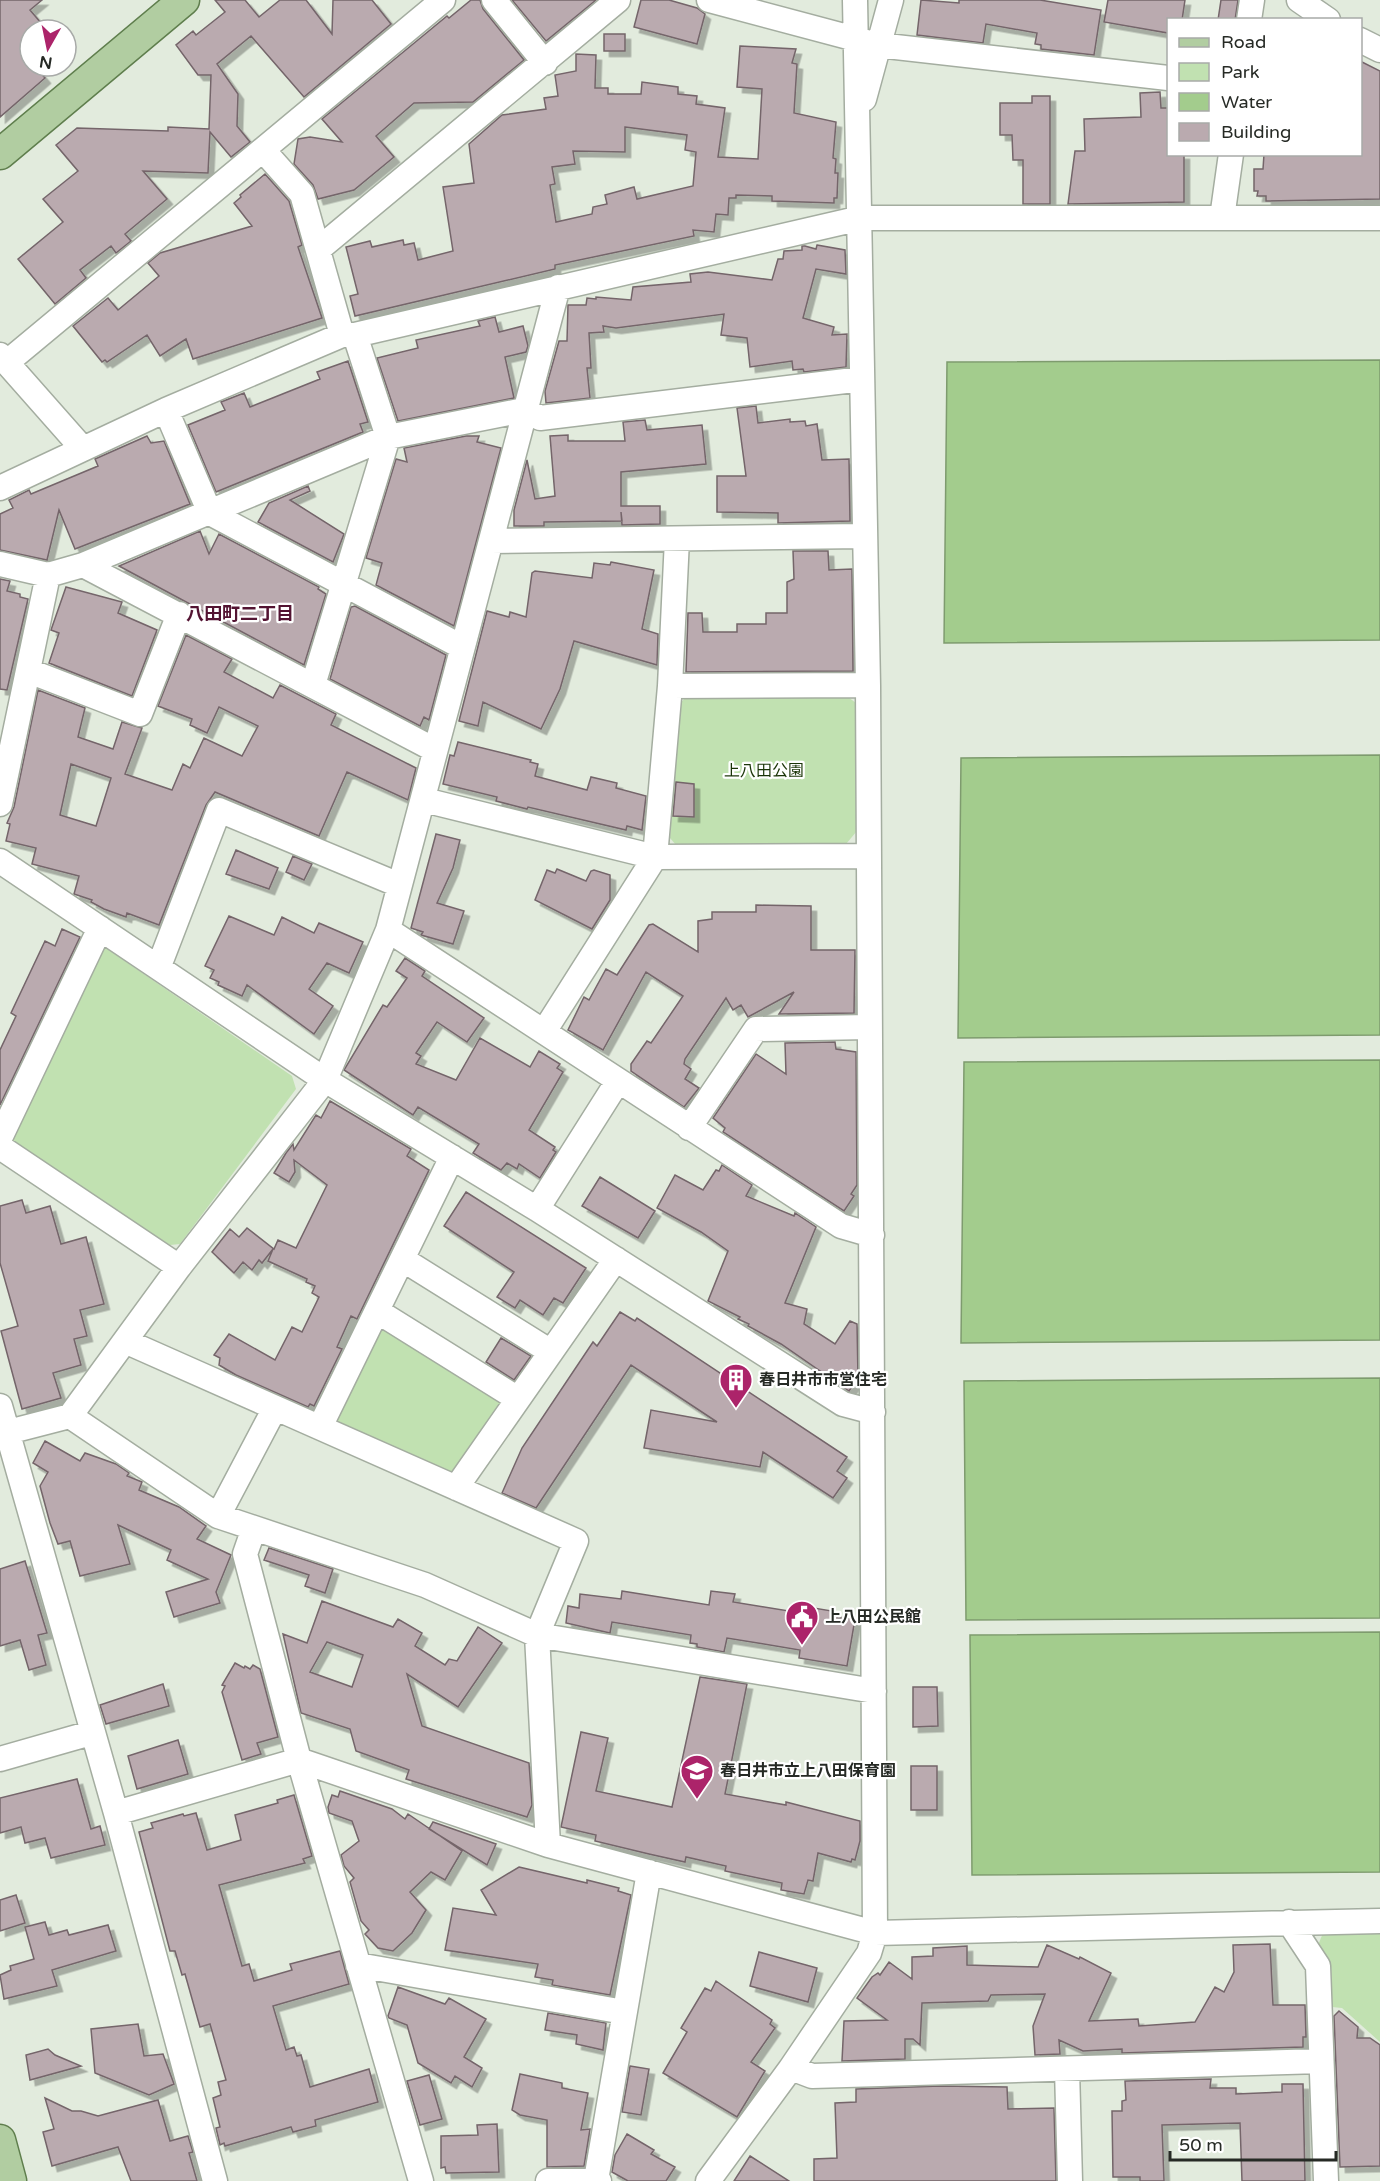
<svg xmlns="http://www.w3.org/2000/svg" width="1380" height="2181" viewBox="0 0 1380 2181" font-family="'Varela Round','Noto Sans JP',sans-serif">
  <defs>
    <filter id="shadow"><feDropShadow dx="5.5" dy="5.5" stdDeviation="0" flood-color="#0004"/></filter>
  </defs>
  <rect width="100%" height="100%" fill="#e2ebdd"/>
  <!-- green -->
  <path fill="#c1e1b1" d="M848 697 856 703 857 831 846 844 676 845 670 838 679 705 684 699Z
    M106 948 292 1076 296 1089 180 1244 170 1245 13 1143 11 1134 96 951Z
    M380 1326 504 1401 459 1471 449 1473 336 1423 333 1413Z
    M1380 1932V2042L1342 2008 1332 2007 1331 1965 1316 1950 1323 1933Z"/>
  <!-- water -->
  <path fill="#a3cc8d" stroke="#7e9b6e" stroke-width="1.5" d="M1380 360V640L944 643 947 362Z
    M1380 755V1035L958 1038 961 758Z
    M1380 1060V1340L961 1343 964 1062Z
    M1380 1378V1618L966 1620 964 1381Z
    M1380 1632V1872L972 1875 970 1635Z"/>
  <!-- building -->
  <path fill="#baaaaf" stroke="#74656a" stroke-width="1.5" fill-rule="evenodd" filter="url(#shadow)" d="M0 0H42L30 10 47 30H30V66H35L45 78 0 117Z
    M215 0H245L259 17 280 0H306L332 34 333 0H372L391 24 304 97 251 36 217 64 238 94 237 126 250 142 231 157 210 132 208 173 143 171 167 199 125 234 131 241 116 253 111 246 80 270 86 278 55 304 18 259 63 222 43 199 78 171 56 145 77 128 168 131V127L209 129 211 75H198L176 45 193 31 196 35 225 12Z
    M471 0H480L483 9 524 60 473 102 414 103 376 136 394 157 354 190 318 199 313 185 294 164 298 139 310 137 342 142 322 119 430 30 447 16 449 18Z
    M512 0H596L546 41Z
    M641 0H669L697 8 705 14 697 44 634 27Z
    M921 0 959 3V0H1040L1101 10 1094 55 1041 49V45L1035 44 1037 33 986 24 983 43 917 35Z
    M1108 0H1185L1182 20H1168V33L1104 22Z
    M1221 0H1238L1235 20H1218Z
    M604 34H625V51H604Z
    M740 46 796 49 792 63 797 64 794 113 836 122 833 158 836 159 835 173H838L837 198H834V203L772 201V196L736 195V198H729L728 215 716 214 714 232 693 230 694 236 555 265V269L355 316 350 296 358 294 346 247 370 241 372 247 403 240 404 245 414 243 418 260 453 251 443 187 474 183 469 144 502 115 546 109 544 98 558 96 555 75 576 71V54L596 55 595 88H608V94H641L642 82 678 87V94L697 96 696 104 725 108 718 157 758 159 762 89 737 87ZM625 127 687 135 685 150 696 152 693 186 637 199 634 187 605 195 607 204 593 207 592 214 556 222 550 185 555 184 552 167 575 164 573 151 625 152Z
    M1360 61 1380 71V199L1266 201V196H1257L1258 191H1254V169H1263L1264 154H1360Z
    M1160 92 1161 108H1168V154H1184V202L1068 204 1075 151H1085L1084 119 1141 117 1140 93Z
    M1032 96H1050V204H1023V160H1013L1012 135H1000V103H1032Z
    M265 174 289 201 302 245 298 247 322 318 193 359 186 339 160 356 147 335 107 362 105 360 102 362 73 326 108 298 118 310 159 276 148 263 160 253 252 226 234 203 241 197 240 195Z
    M817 245 845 250 846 274 816 269 803 318 834 327 832 335 847 334 846 367 804 372 803 369 793 370 792 361 750 367 747 338 721 335 724 314 616 328 603 326 604 332 589 333 591 368H587L590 398 546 403 545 391 559 341H567L568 305H586L587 298 596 299V297L631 300 633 287 691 282 690 274 708 272 772 280 778 259H783L784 251 802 250V246H805L816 249Z
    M495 317 499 332 523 326 528 346 526 352 505 357 514 398 398 421 377 358 418 348 416 340 480 326 478 321Z
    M348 361 368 422 360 424 363 432 216 492 188 425 225 410 221 402 244 393 250 407 320 379 317 372Z
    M756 406 758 423 790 419V422L805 421 806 426 817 424 822 460 849 459 850 521 778 523V513L717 512V476H746L737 408Z
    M645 420 647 430 702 425 706 464 621 472V506H660V524L622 525 621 512 622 521 544 522V526H514V510L527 460 535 499 555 496 550 436 568 435V441H625L623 422Z
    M147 436 151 443 164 441 190 504 75 549 59 510 47 560 0 550V514L13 508 9 500 29 490 31 494 98 466 95 459Z
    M466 436H479L477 442 501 448 454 626 376 585 382 563 366 558 396 459 407 462 404 448Z
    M308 486 310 491 290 500 344 534 333 562 258 522 269 503Z
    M200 531 209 554 219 534 319 587 318 589 326 594 304 665 119 566Z
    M793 551H828L829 570 852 569 853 671 686 672 688 613H702L703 632H737V624H766V613H787V582L794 579Z
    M611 562 654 570 642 629 658 634 657 665 574 641 560 689 541 729 483 702 478 726 459 721 487 611 509 617 510 612 526 617 532 573 535 571 592 578 594 563 610 565Z
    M0 579 10 581 7 591 20 594V597L28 599 7 690 0 689Z
    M66 587 122 602 118 613 157 630 132 696 49 663 59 633 51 630Z
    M355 606 446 655 429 720 424 717 420 726 330 679 351 607Z
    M186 635 232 659 224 672 273 698 280 685 336 714 331 725 416 768 408 800 347 772 319 836 215 792 206 805 159 925 127 913 126 917 104 909 91 902 92 900 74 894 79 876 32 864 36 848 6 841 10 824 7 823 14 807 38 690 85 708 78 737 113 749 122 722 142 728 125 774 172 790 183 764 190 768 204 738 242 756 258 726 219 707 207 733 190 725 192 719 158 706ZM71 764 111 778 96 826 60 815Z
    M458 742 531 760 530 762 538 764 535 776 587 790 591 777 617 783 616 788 646 796 642 830 627 826 626 830 528 807 527 809 496 801 497 797 443 784 450 755 454 756Z
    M676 782 694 784V817L673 816Z
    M436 834 460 840 453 868 437 903 464 911 453 944 421 935 423 932 411 928Z
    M236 850 278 868 269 889 226 874Z
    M293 856 312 864 304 880 286 872Z
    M557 869 586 881 591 871 594 870 610 875V900L592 929 535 900 547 870 555 873Z
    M756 905 811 906V950H855L854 1013 779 1014 794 992 748 1017 741 1005 733 1010 726 998 685 1059 684 1064 691 1069 685 1079 699 1088 684 1107 631 1071V1064L647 1041 651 1043 683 996 646 972 603 1050 568 1030 584 997 589 1000 606 969 617 975 649 925 653 924 698 952V921L712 919V912H756Z
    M229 916 274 935 282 917 314 933 319 923 363 942 349 973 327 963 309 989 333 1006 314 1034 247 985 242 996 218 985 219 982 210 978 214 970 205 966Z
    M62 929 80 937 0 1105V1050L16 1016 11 1013 45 941 55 946Z
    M405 958 425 971 422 976 484 1018 467 1042 437 1022 416 1053 421 1056 416 1064 456 1080 480 1038 530 1067 539 1051 560 1064 557 1068 563 1072 529 1130 555 1147 553 1150 556 1152 540 1178 519 1164 517 1169 507 1163 501 1170 473 1153 479 1144 418 1107 413 1115 344 1070 383 1005 387 1007 407 978 396 971Z
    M835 1042 836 1049 856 1052 857 1185 851 1194 854 1196 844 1211 723 1132 725 1128 713 1118 756 1054 786 1074 785 1043Z
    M330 1101 411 1149 407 1156 429 1170 357 1319 351 1316 337 1347 342 1349 314 1406 310 1404 308 1407 236 1375 219 1365 220 1358 214 1355 229 1334 275 1360 292 1327 302 1332 319 1297 312 1293 315 1286 306 1282 307 1279 268 1261 273 1249 262 1263 259 1260 252 1270 243 1262 234 1273 212 1252 230 1229 239 1237 247 1228 274 1249 278 1240 296 1248 327 1185 294 1160 295 1172 289 1182 274 1173 286 1153 293 1144 294 1150 316 1115 321 1118Z
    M722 1165 752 1185 746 1196 794 1216 795 1213 816 1227 785 1303 807 1309 804 1324 835 1344 850 1321 857 1324 858 1378 849 1391 781 1344 748 1326 749 1324 738 1319 740 1317 708 1301 728 1251 701 1232 657 1208 675 1175 703 1190 716 1170 719 1171Z
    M600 1177 655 1211 638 1238 582 1206Z
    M466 1192 586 1268 563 1303 554 1298 543 1315 520 1300 515 1308 497 1297 514 1272 444 1226Z
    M22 1200 26 1213 50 1206 61 1244 86 1237 104 1304 80 1310 87 1336 74 1339 81 1365 53 1373 61 1398 22 1409 1 1331 18 1326 0 1263V1206Z
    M620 1312 635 1321 637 1318 847 1457 837 1471 847 1478 833 1498 763 1452 760 1467 644 1448 651 1410 717 1422 631 1365 536 1508 502 1493 522 1448 593 1342 597 1346Z
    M501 1338 531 1356 514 1380 486 1362Z
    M45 1441 80 1461 85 1453 116 1464 129 1473 127 1476 142 1482 139 1490 179 1507 206 1526 197 1539 231 1555 216 1592 220 1603 174 1617 166 1592 208 1579 167 1560 171 1550 118 1525 130 1564 80 1576 70 1541 58 1544 50 1523 40 1486 48 1472 33 1463Z
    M269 1548 333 1569 325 1593 305 1586 309 1575 264 1560Z
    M25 1561 47 1633 38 1635 46 1665 29 1670 20 1640 0 1646V1569Z
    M622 1591 709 1605 711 1591 735 1594 733 1602 807 1614 808 1607 838 1612 837 1618 855 1619 847 1666 799 1658 800 1650 727 1638 724 1652 697 1647V1644L690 1643 691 1635 612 1622 610 1633 566 1623 568 1606 579 1608 580 1594 621 1599Z
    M322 1601 393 1627 398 1619 422 1633 415 1646 445 1665 449 1659 457 1661 478 1627 502 1643 458 1707 407 1674 422 1726 529 1763 532 1805 527 1817 406 1779 409 1770 356 1751 350 1729 301 1713 283 1634 307 1643ZM327 1642 363 1655 352 1687 310 1672Z
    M235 1663 244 1668 245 1666 250 1669 253 1665 260 1669 278 1737 257 1743 261 1754 242 1760 222 1692 225 1686 222 1685Z
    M700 1677 747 1684 725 1794 786 1805V1802L860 1821V1841L855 1860 852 1859 851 1862 818 1853 813 1881 808 1880 804 1894 781 1890 782 1883 725 1871 726 1866 686 1857 685 1862 649 1854 595 1841 596 1835 561 1827 581 1732 608 1738 596 1791 672 1807Z
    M163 1684 169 1706 106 1724 100 1705Z
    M913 1687H937L938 1726 913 1727Z
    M178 1740 188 1774 137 1789 128 1756Z
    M911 1766H937V1810H911Z
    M77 1779 91 1829 100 1826 105 1845 51 1858 45 1838 25 1843 21 1827 0 1833V1798Z
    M340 1791 392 1809 405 1819 408 1814 462 1851 445 1880 431 1872 410 1892 426 1910 412 1933 393 1951 378 1948 365 1934 369 1930 361 1921 350 1882 354 1878 344 1866 341 1855 359 1841 352 1821 329 1813 328 1807 332 1795 338 1797Z
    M294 1795 312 1856 303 1859 305 1863 219 1885 242 1966 249 1964 254 1981 292 1970 290 1964 340 1951 349 1984 273 2006 286 2050 294 2047 297 2056 301 2055 310 2087 369 2069 378 2102 315 2120 316 2126 293 2132 291 2127 225 2146 224 2143 220 2145 216 2128 220 2127 213 2098 221 2095 218 2082 226 2080 210 2024 200 2027 185 1974 182 1975 175 1951H170L139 1832 153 1828 151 1823 183 1814 184 1816 196 1813 207 1850 241 1840 235 1815 278 1803 277 1800Z
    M433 1822 496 1844 487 1865 429 1829Z
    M519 1867 587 1883V1880L619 1888 618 1891 631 1895 610 1995 552 1985 553 1980 535 1977 538 1964 445 1950 453 1908 496 1915 481 1890Z
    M16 1895 25 1923 0 1931V1900Z
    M45 1922 49 1935 67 1930 69 1935 108 1925 116 1951 52 1970 57 1986 4 1999 0 1975 11 1970 10 1966 34 1959 25 1927Z
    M1270 1944 1273 2005H1305L1306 2037H1303V2047L1122 2053V2049L1083 2051 1059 2040 1060 2054 1035 2055 1033 2026 1045 1994 991 1995 988 2001 922 2003 920 2045 913 2039H905V2059L842 2061 844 2021 887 2020 857 1998 872 1977 878 1973 880 1975 889 1962 912 1979V1957L933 1956V1948L967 1946V1965L1038 1967 1047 1945 1079 1959 1080 1957 1111 1973 1089 2021 1138 2019 1139 2026 1195 2022 1215 1987 1224 1992 1234 1972 1233 1945Z
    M759 1952 817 1968 808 2002 750 1986Z
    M716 1981 772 2020 770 2024 775 2028 751 2062 765 2071 737 2117 663 2073 687 2032 681 2028 705 1988 711 1991Z
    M398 1987 445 2004 449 1998 486 2019 464 2057 482 2068 472 2087 455 2076 451 2083 418 2063 407 2025 389 2018 388 2016Z
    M1339 2011 1358 2027 1357 2038H1370L1380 2045V2166L1340 2167 1334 2016Z
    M548 2013 606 2023 603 2050 576 2044 577 2035 545 2030Z
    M138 2024 144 2056 163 2054 174 2084 149 2095 95 2073 91 2029Z
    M48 2049 55 2055 81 2066 30 2080 26 2055Z
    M630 2066 649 2069 641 2115 622 2112Z
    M520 2074 562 2083V2088L588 2093 581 2130 590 2129 584 2166 547 2167V2120L520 2115 512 2110Z
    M429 2075 442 2119 420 2125 407 2081Z
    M1211 2079 1210 2088H1236V2094L1282 2092V2084H1303L1305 2181H1242L1240 2123 1162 2125 1164 2181H1140V2177H1113L1112 2111H1122V2101L1126 2100 1125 2081Z
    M940 2086 1007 2087 1008 2109 1054 2108 1056 2181H814V2159L837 2158 835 2103 856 2102V2089Z
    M45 2098 72 2111H81L98 2116 158 2100 170 2141 188 2136 193 2152 189 2153 197 2181H131L118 2147 52 2166 43 2132 54 2129Z
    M497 2124 499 2172 446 2173 445 2167 441 2168V2136L478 2135 477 2125Z
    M627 2134 654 2150 651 2154 675 2167 666 2181H628L612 2172 615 2155Z
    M750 2156 789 2181H734Z"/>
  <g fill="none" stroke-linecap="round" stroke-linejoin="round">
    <!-- minor casing -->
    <g stroke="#a4ada0" stroke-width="27">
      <path id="minor" d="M494 0 545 63
        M709 0 878 45 1168 78
        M1299 0 1328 20
        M1249 20 1252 0
        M1360 40 1380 50
        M864 99 891 0
        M263 150 302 194 342 335
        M1222 218 1231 154
        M320 248 618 0
        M0 355 83 449
        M6 363 443 0
        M166 410 210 513 462 647
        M0 488 166 410 342 335H355L861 218H1380
        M491 541 863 536
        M0 564 48 575
        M83 565 435 750
        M29 671 140 714 179 614
        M313 685 388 437 355 335
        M670 686 868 685
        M424 800 655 857 867 856
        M0 804 48 575 83 565 388 437 524 410 540 418 862 379
        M0 861 325 1080 537 1209 843 1404 873 1412
        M388 930 841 1226 872 1235
        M159 966 219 810 399 885
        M545 1030 655 857 670 686 677 539
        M689 1128 756 1029 869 1027
        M0 1138 100 928
        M0 1147 179 1267
        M537 1209 618 1081
        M402 1259 551 1352
        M377 1311 518 1399
        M127 1342 576 1541 537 1635 548 1845
        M0 1406 116 1813 215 2181
        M70 1416 218 1516 425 1585 537 1635 874 1691
        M320 1427 452 1157
        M8 1432 70 1416 179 1267 325 1080 388 930 558 287
        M456 1488 616 1259
        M218 1516 275 1408
        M254 1528 245 1554 299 1760 421 2181
        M0 1759 91 1733
        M116 1813 299 1760 548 1845 875 1933 1380 1921
        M1289 1922 1318 1966 1326 2181
        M358 1965 624 2012
        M791 2068 812 2076 1321 2061
        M1067 2069 1070 2181
        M596 2180 649 1872
        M548 2181H599
        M708 2181 791 2068 869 1953 875 1933 868 685 855 0"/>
    </g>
    <!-- major casing -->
    <g stroke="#5f7e4d" stroke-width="33">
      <path id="major" d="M0 154 184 0
        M0 2140 11 2181"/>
    </g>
    <!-- minor -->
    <use href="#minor" stroke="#fff" stroke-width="24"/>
    <!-- major -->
    <use href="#major" stroke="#b1cda1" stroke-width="30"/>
  </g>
  <!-- icons -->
  <defs>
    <g id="building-pin" transform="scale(1.725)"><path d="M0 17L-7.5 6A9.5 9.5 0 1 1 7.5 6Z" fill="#ac246a" stroke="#fff"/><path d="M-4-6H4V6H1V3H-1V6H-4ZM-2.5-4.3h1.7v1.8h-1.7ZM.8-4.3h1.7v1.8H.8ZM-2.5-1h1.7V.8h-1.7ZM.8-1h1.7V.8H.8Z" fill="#fff"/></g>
    <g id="civic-pin" transform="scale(1.725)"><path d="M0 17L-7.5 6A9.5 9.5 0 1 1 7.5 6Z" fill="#ac246a" stroke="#fff"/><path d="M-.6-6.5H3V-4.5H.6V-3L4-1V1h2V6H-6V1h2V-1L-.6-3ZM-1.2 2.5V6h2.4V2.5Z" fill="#fff"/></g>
    <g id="school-pin" transform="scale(1.725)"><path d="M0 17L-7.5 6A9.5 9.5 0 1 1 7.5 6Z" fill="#ac246a" stroke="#fff"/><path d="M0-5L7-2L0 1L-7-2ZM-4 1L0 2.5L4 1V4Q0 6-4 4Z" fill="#fff"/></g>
  </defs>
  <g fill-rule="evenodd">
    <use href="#building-pin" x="736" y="1380"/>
    <use href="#civic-pin" x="802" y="1617"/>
    <use href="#school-pin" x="697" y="1771"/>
  </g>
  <g text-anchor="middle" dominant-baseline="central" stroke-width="4.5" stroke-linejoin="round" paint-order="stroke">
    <!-- park labels -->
    <g font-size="16" fill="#1a3407" stroke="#fff">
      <text x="764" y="771">上八田公園</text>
    </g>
    <!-- poi labels -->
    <g font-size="16" font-weight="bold" fill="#262a25" stroke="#fff" text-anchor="start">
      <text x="759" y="1380">春日井市市営住宅</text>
      <text x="825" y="1617">上八田公民館</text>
      <text x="720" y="1771">春日井市立上八田保育園</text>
    </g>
    <!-- neighbourhood labels -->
    <g font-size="18" font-weight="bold" fill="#531332" stroke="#fff">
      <text x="240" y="614">八田町二丁目</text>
    </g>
  </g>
  <!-- legend -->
  <rect x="1167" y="18" width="195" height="138" fill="#ffffff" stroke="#a8aaa8" stroke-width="1.5"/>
  <rect x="1179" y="38" width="30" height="9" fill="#b1cda1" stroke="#a8aaa8" stroke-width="1.5"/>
  <text x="1221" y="48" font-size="18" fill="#262a25">Road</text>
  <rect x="1179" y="63" width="30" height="18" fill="#c1e1b1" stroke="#a8aaa8" stroke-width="1.5"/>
  <text x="1221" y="78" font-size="18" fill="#262a25">Park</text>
  <rect x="1179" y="93" width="30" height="18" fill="#a3cc8d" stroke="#a8aaa8" stroke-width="1.5"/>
  <text x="1221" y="108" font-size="18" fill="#262a25">Water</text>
  <rect x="1179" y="123" width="30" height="18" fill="#baaaaf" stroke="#a8aaa8" stroke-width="1.5"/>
  <text x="1221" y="138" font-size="18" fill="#262a25">Building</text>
  <!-- north arrow -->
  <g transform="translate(48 48) rotate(189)"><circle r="28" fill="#ffffff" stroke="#a8aaa8" stroke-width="1.5"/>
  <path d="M0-4.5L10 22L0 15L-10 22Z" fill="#ac246a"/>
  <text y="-9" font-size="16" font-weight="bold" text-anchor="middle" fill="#262a25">N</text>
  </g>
  <!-- scale -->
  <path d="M1170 2151v9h166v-9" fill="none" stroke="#262a25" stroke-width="3"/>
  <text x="1179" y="2151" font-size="18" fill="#262a25" stroke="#ffffff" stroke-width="4.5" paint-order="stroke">50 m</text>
</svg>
